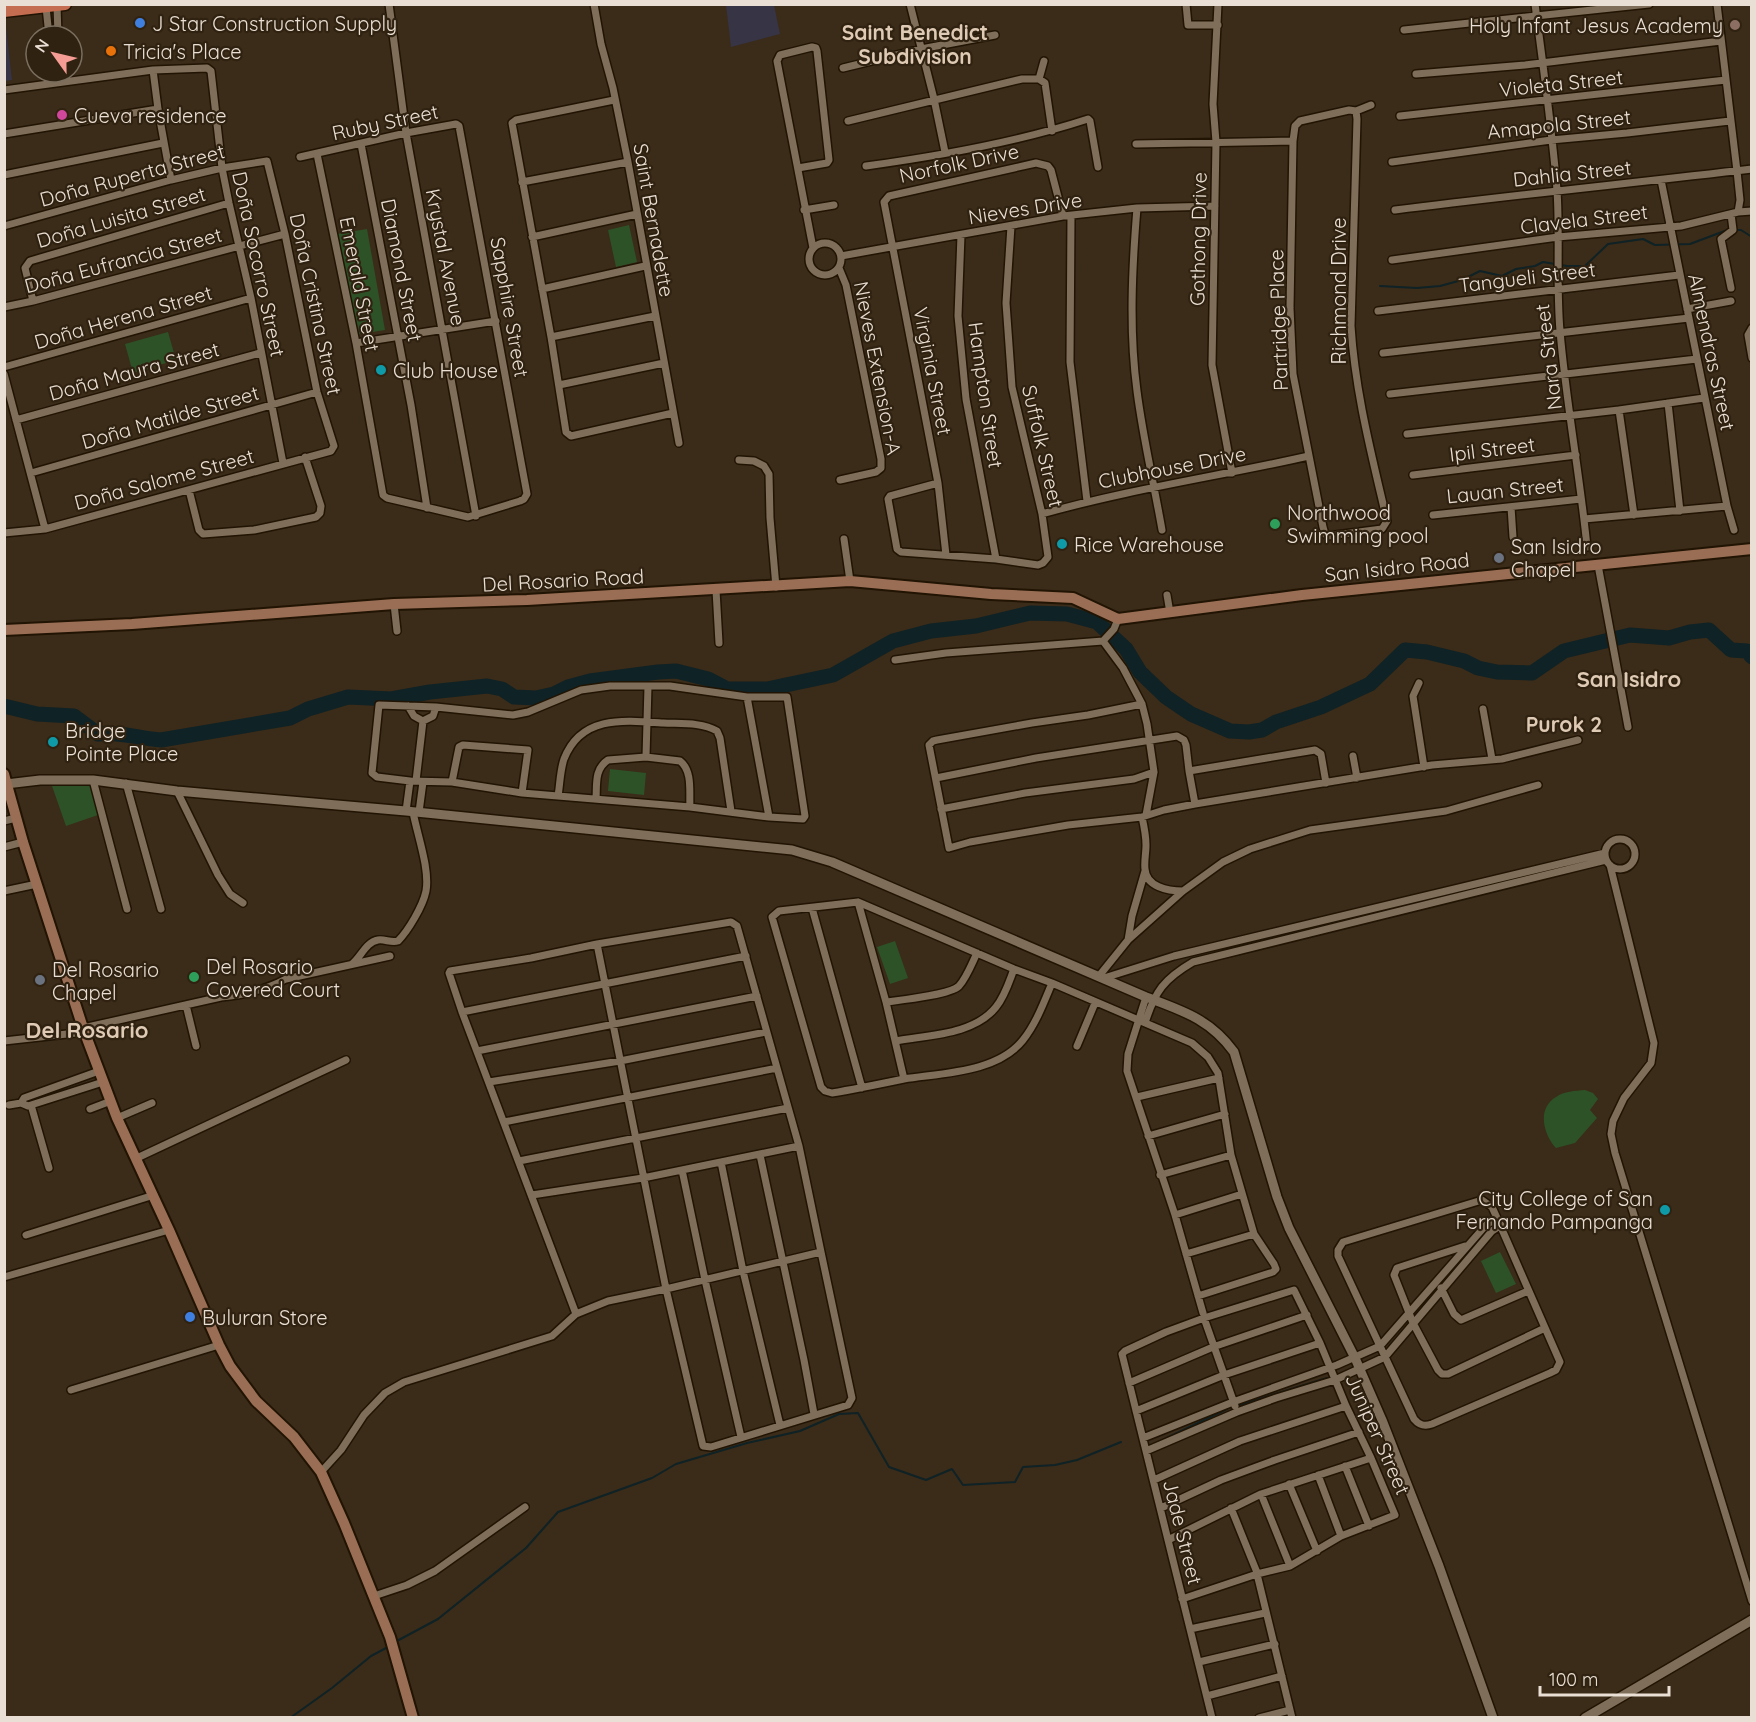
<svg xmlns="http://www.w3.org/2000/svg" width="1756" height="1722" viewBox="0 0 1756 1722" font-family="Quicksand,sans-serif">
  <rect width="100%" height="100%" fill="#3b2b19"/>
  <!-- commercial -->
  <path fill="#363445" d="M726 5H774L780 34 731 47Z
    M5 27H6L12 80 5 81Z"/>
  <!-- green -->
  <path fill="#2d5227" d="M629 225 637 262 616 267 608 230Z
    M367 229 385 330 354 335 337 234Z
    M168 332 176 360 133 373 125 344Z
    M610 769 646 773 644 795 608 791Z
    M90 785 98 815 66 826 52 786Z
    M895 941 908 978 890 984 877 947Z
    M1585 1090 1593 1093 1598 1099 1590 1110 1597 1118 1575 1143 1556 1148C1544 1135 1536 1109 1556 1097 1564 1091 1575 1091 1585 1090Z
    M1500 1252 1516 1284 1496 1293 1481 1261Z"/>
  <g fill="none" stroke-linecap="round" stroke-linejoin="round">
    <!-- stream -->
    <path stroke="#0f2225" stroke-width="2" d="M1735 230H1741L1752 237
      M1380 286 1417 288 1440 286 1462 280 1480 271 1502 276 1516 269 1535 266 1543 262 1567 266H1585L1608 244 1643 239 1655 245 1690 244 1730 229
      M1236 1406 1327 1378
      M1150 1446 1227 1409
      M395 1642 438 1619 526 1548 558 1512 652 1478 676 1464 747 1443 800 1431 839 1414 858 1413 889 1467 926 1480 952 1469 963 1485 1015 1482 1023 1467 1055 1465 1077 1460 1121 1442
      M290 1718 332 1688 371 1656 388 1647"/>
    <!-- river -->
    <path stroke="#0f2225" stroke-width="15" d="M4 706 37 714 74 716 98 734C119 731 140 739 161 740L290 718 308 709 348 697 391 699 430 692 487 686 502 689 514 697 536 698 554 694 568 687 590 681 658 672 676 671 708 679 727 689H767L833 675 893 641 931 631 976 626 1030 613 1067 614 1097 622 1126 649 1140 672 1166 697 1191 714 1230 731 1249 732 1262 730 1276 722 1321 707 1370 684 1405 650 1427 652 1464 661 1478 668 1497 672 1532 673 1564 651 1630 635 1669 638 1690 632 1709 630 1731 650 1747 651 1752 657"/>
    <!-- minor casing -->
    <g stroke="#211403" stroke-width="10">
      <path id="minor" d="M389 4 406 133 476 516
        M594 4 601 44 613 88 628 162 679 443
        M910 4 934 99 945 152
        M1186 4 1188 25H1218
        M1218 4 1213 104 1216 142 1212 365 1232 473
        M1535 4C1543 66 1552 128 1557 190 1560 237 1556 284 1560 331 1566 403 1580 475 1587 547
        M57 5 58 36
        M46 7 49 36
        M1404 30 1649 4
        M843 68 921 49 995 35
        M153 70 158 109 171 180
        M52 72 53 83
        M62 72 63 82
        M1416 74 1525 65 1721 41
        M1039 79 1044 61
        M4 90 153 70 207 68 211 71 222 168 229 203 251 298 283 463
        M614 100 516 120 512 123 551 337 566 432 571 436 673 413
        M1349 110 1356 111 1357 119 1351 326C1355 392 1372 456 1387 521L1382 529 1328 536 1325 534 1323 527 1293 374 1290 308 1293 141 1295 126 1300 121Z
        M1356 111 1371 105
        M1400 116 1726 80
        M848 121 1022 79H1039L1045 83 1052 131
        M4 134 158 109
        M361 144 411 405 427 508
        M1136 144 1293 141
        M300 157 406 133 456 124 459 126 527 494 524 499 520 501 468 517 387 498 383 495 356 343 317 154
        M1392 162 1551 140 1627 133 1730 121
        M866 166C939 156 1018 142 1088 119L1090 121 1098 167
        M798 168 827 163 829 160 817 51 816 48 812 47 780 55 777 61 813 248
        M4 175 163 143
        M1661 180 1727 506 1734 530
        M522 182 628 162
        M1137 208C1132 269 1129 331 1137 391 1143 438 1154 484 1162 530
        M804 210 834 205
        M1395 210C1514 195 1633 183 1752 169
        M1738 212 1752 211
        M1731 214 1733 230 1721 239 1731 288
        M1071 216 1070 362 1087 501
        M4 226 171 180 222 168 267 161 285 234 317 392 334 446 331 451 45 529 4 533
        M961 235 958 316 966 399 996 559
        M532 237 637 214
        M809 259a16 16 0 1 1 32 0a16 16 0 1 1-32 0Z
        M841 256 1063 216 1137 208 1215 206
        M1392 260 1558 237 1681 226 1738 212 1740 200 1737 171 1717 4
        M839 268 846 285 881 459V468L876 472 840 480
        M542 289 645 266
        M33 301 25 268 30 261 229 203
        M4 307 33 301 285 234
        M1687 309 1731 301
        M1378 311 1679 275
        M1752 328 1748 335 1752 358
        M551 337 655 316
        M356 343 496 321
        M1383 353 1689 318
        M4 367 251 298
        M4 374 45 529
        M559 385 664 363
        M1390 394 1697 359
        M1668 403 1680 511
        M1619 410 1634 515
        M16 420 260 353
        M1407 434 1619 410 1704 398
        M739 460 754 461 764 466 769 474 770 518 776 587
        M31 473 317 392
        M1413 475 1576 455
        M938 483 890 496 888 499 897 549 901 552 996 559 1038 565 1043 563 1048 557 1042 514 1012 387 1006 303 1011 226
        M189 490 199 530 203 534 254 530 316 517 320 513 321 506 305 457
        M1511 507 1513 537
        M1042 514C1130 489 1220 476 1309 456
        M1433 515 1581 499
        M1584 519 1727 506
        M844 539 850 581
        M946 555 938 483 884 202 889 196 1036 163 1048 166 1051 170 1063 216
        M1598 565 1628 727
        M716 590 719 643
        M1167 595 1170 613
        M394 604 397 631
        M1103 641 1123 668 1142 704
        M895 660 946 653 1103 641 1114 629 1118 619
        M1419 683 1413 696 1424 767
        M610 686H670L747 697H787L805 816 803 819 769 817 690 807 522 793 452 782 410 781 377 777 372 773 379 705 436 707 513 715 528 712 581 690Z
        M747 697 769 817
        M408 706 414 716 423 721 433 716 436 707
        M1483 709 1492 759
        M1353 756 1357 778
        M646 757 648 686
        M1189 771 1315 750 1321 754 1326 783
        M936 778 1036 758 1177 736 1184 740 1186 745 1189 771 1195 804
        M93 780 127 909
        M416 781 423 721
        M452 782 459 747 463 745 528 750 522 793
        M126 783 161 909
        M177 791 218 875 230 894 243 903
        M558 796C560 784 560 771 564 759 581 715 624 720 663 723 680 724 701 722 717 731L720 738 731 811
        M596 799C597 785 594 769 608 760L646 757 680 761C693 771 689 793 690 807
        M941 809 1025 793 1134 779 1154 772
        M406 811 410 781
        M419 812 423 782
        M1146 815 1154 772 1147 724 1142 704 1088 715 1032 723 937 740 933 741 929 745 949 848 970 842 1068 825 1142 817 1164 810 1195 804 1432 765 1502 759 1578 740
        M4 821 16 818
        M1605 854a15 15 0 1 1 30 0a15 15 0 1 1-30 0Z
        M4 847 23 842
        M1610 865 1654 1043 1651 1063 1624 1098 1613 1121 1611 1134 1615 1153 1752 1601
        M4 891 37 884
        M1183 891 1223 862 1250 849 1310 830 1446 811 1538 785
        M858 902 1014 969 1052 983C1044 1002 1036 1024 1023 1040 997 1073 941 1073 904 1079 880 1084 856 1089 832 1093L825 1091 821 1087 772 917 779 911Z
        M858 902 886 1002 904 1079
        M812 908 862 1088
        M1128 940 1183 891C1168 891 1146 887 1145 869 1144 862 1146 853 1146 845 1146 836 1144 826 1142 817
        M597 944 666 1289 821 1252 799 1146
        M352 964C361 957 366 942 378 940 385 939 391 943 398 941 408 931 423 906 426 891 430 869 417 834 413 812
        M1099 976 1128 940 1132 916 1145 871
        M1104 978 1174 956 1605 853
        M1052 983 1192 1043 1208 1057 1218 1073 1231 1155 1254 1234 1274 1264 1276 1269 1273 1272 1198 1296
        M1146 997 1128 1054 1127 1071 1175 1215 1203 1313
        M886 1002C901 1000 950 995 959 986 967 977 972 963 977 953
        M186 1005 196 1046
        M462 1012 746 956
        M1145 1023C1155 991 1164 979 1193 962L1606 860
        M83 1028 221 997C245 995 265 990 286 979L390 956
        M4 1041 85 1032
        M896 1041C928 1035 974 1035 996 1007 1005 996 1009 982 1014 969
        M1077 1046 1095 1003
        M477 1051 757 996
        M489 1082 620 1061 766 1032
        M1137 1097 1219 1078
        M9 1105 21 1103
        M31 1105 28 1106 21 1103 24 1098 99 1071
        M90 1109 111 1101
        M117 1118 152 1103
        M504 1122 777 1068
        M1148 1136 1225 1114
        M760 1155 804 1360 814 1414
        M137 1158 346 1060
        M519 1161 788 1108
        M721 1162 743 1271 780 1425
        M49 1168 31 1105 103 1082
        M682 1170 705 1280 741 1437
        M1160 1175 1231 1155
        M1482 1200 1492 1207 1497 1218 1560 1362 1556 1370 1550 1373 1432 1424C1424 1427 1419 1425 1414 1419L1338 1256V1250L1343 1242Z
        M1175 1215 1242 1194
        M26 1235 154 1195
        M1465 1246 1397 1268 1394 1275 1413 1323 1438 1370 1442 1374H1448L1545 1328
        M1186 1254 1254 1234
        M4 1277 169 1230
        M1441 1288 1454 1314 1461 1320 1528 1291
        M576 1314 608 1301 666 1289 703 1446 711 1447 848 1405 852 1398 821 1252
        M1204 1318 1235 1406
        M1129 1383 1213 1347 1307 1315
        M71 1390 219 1345
        M1136 1411 1224 1375 1320 1343
        M1143 1438 1233 1402 1337 1365 1380 1346 1486 1225 1497 1218
        M1146 1451 1237 1412 1276 1398 1335 1380 1385 1357 1492 1231 1501 1225
        M1345 1466 1369 1526
        M321 1472 341 1450 364 1415 385 1393 404 1382 552 1336 576 1314 462 1012 449 973 450 971 531 958 597 944 731 922 737 926 799 1146 643 1178 532 1195
        M1318 1475 1341 1536
        M1154 1480 1240 1441 1346 1406
        M1289 1484 1317 1551
        M1261 1494 1290 1566
        M1161 1508 1221 1480 1275 1460 1359 1432
        M1231 1508 1256 1570 1292 1718
        M1168 1540 1261 1494 1371 1458
        M374 1596 407 1585 435 1571 525 1507
        M1182 1599 1257 1574 1290 1566 1341 1536 1395 1515 1371 1458 1346 1406 1320 1343 1294 1290 1204 1318 1166 1332 1125 1351 1122 1354 1212 1718
        M1190 1629 1265 1613
        M1199 1662 1275 1644
        M1207 1696 1282 1676
        M1259 1718 1290 1710"/>
    </g>
    <!-- tertiary casing -->
    <g stroke="#211403" stroke-width="12">
      <path id="tertiary" d="M6 784 40 780H93L177 791 406 811 792 850 832 862 1146 997C1183 1011 1210 1019 1234 1052L1277 1197 1289 1228 1355 1358 1382 1420 1439 1566 1493 1718
        M1585 1718 1752 1620"/>
    </g>
    <!-- secondary casing -->
    <g stroke="#211403" stroke-width="14">
      <path id="secondary" d="M4 630 132 624 394 604 527 600 850 581 991 594 1073 598 1118 619 1302 595 1752 549
        M4 774 23 842 83 1028 117 1118 169 1230 219 1345 230 1366 256 1401 294 1437 321 1472 344 1523 390 1637 413 1718"/>
    </g>
    <!-- trunk casing -->
    <g stroke="#211403" stroke-width="15">
      <path id="trunk" d="M4 11 65 4"/>
    </g>
    <!-- minor -->
    <use href="#minor" stroke="#7f6e59" stroke-width="7"/>
    <!-- tertiary -->
    <use href="#tertiary" stroke="#7f6e59" stroke-width="9"/>
    <!-- secondary -->
    <use href="#secondary" stroke="#996e55" stroke-width="10"/>
    <!-- trunk -->
    <use href="#trunk" stroke="#c46d50" stroke-width="12"/>
  </g>
  <!-- markers -->
  <g fill="#3f7fe0" stroke="#302210" stroke-width="2">
    <circle cx="140" cy="23" r="6"/>
    <circle cx="190" cy="1317" r="6"/>
  </g>
  <circle fill="#8d6e63" stroke="#302210" stroke-width="2" cx="1735" cy="25" r="6"/>
  <circle fill="#e8710a" stroke="#302210" stroke-width="2" cx="111" cy="51" r="6"/>
  <circle fill="#d1479c" stroke="#302210" stroke-width="2" cx="62" cy="115" r="6"/>
  <g fill="#0f9aa8" stroke="#302210" stroke-width="2">
    <circle cx="381" cy="370" r="6"/>
    <circle cx="1062" cy="544" r="6"/>
    <circle cx="53" cy="742" r="6"/>
    <circle cx="1665" cy="1210" r="6"/>
  </g>
  <g fill="#2e9e5b" stroke="#302210" stroke-width="2">
    <circle cx="1275" cy="524" r="6"/>
    <circle cx="194" cy="977" r="6"/>
  </g>
  <g fill="#6b7280" stroke="#302210" stroke-width="2">
    <circle cx="1499" cy="558" r="6"/>
    <circle cx="40" cy="980" r="6"/>
  </g>
  <g text-anchor="middle" dominant-baseline="central" stroke-width="4.5" stroke-linejoin="round" paint-order="stroke">
    <!-- poi labels -->
    <g font-size="20" fill="#eadfd4" stroke="#302210" text-anchor="start">
      <text x="152" y="23">J Star Construction Supply</text>
      <text x="1723" y="25" text-anchor="end">Holy Infant Jesus Academy</text>
      <text x="123" y="51">Tricia's Place</text>
      <text x="74" y="115">Cueva residence</text>
      <text x="393" y="370">Club House</text>
      <text x="1287" y="512">Northwood<tspan x="1287" dy="23">Swimming pool</tspan></text>
      <text x="1074" y="544">Rice Warehouse</text>
      <text x="1511" y="546">San Isidro<tspan x="1511" dy="23">Chapel</tspan></text>
      <text x="65" y="730">Bridge<tspan x="65" dy="23">Pointe Place</tspan></text>
      <text x="206" y="966">Del Rosario<tspan x="206" dy="23">Covered Court</tspan></text>
      <text x="52" y="969">Del Rosario<tspan x="52" dy="23">Chapel</tspan></text>
      <text x="1653" y="1198" text-anchor="end">City College of San<tspan x="1653" dy="23">Fernando Pampanga</tspan></text>
      <text x="202" y="1317">Buluran Store</text>
    </g>
    <!-- street labels -->
    <g font-size="20" fill="#eadfd4" stroke="#302210">
      <text transform="translate(1561 83) rotate(-6)">Violeta Street</text>
      <text transform="translate(385 122) rotate(-12)">Ruby Street</text>
      <text transform="translate(1559 124) rotate(-6)">Amapola Street</text>
      <text transform="translate(959 163) rotate(-12)">Norfolk Drive</text>
      <text transform="translate(1572 173) rotate(-6)">Dahlia Street</text>
      <text transform="translate(132 175) rotate(-15)">Doña Ruperta Street</text>
      <text transform="translate(1025 208) rotate(-9)">Nieves Drive</text>
      <text transform="translate(121 217) rotate(-16)">Doña Luisita Street</text>
      <text transform="translate(1584 219) rotate(-7)">Clavela Street</text>
      <text transform="translate(654 220) rotate(80)">Saint Bernadette</text>
      <text transform="translate(1198 239) rotate(-89)">Gothong Drive</text>
      <text transform="translate(446 257) rotate(79)">Krystal Avenue</text>
      <text transform="translate(123 260) rotate(-15)">Doña Eufrancia Street</text>
      <text transform="translate(259 264) rotate(78)">Doña Socorro Street</text>
      <text transform="translate(402 270) rotate(79)">Diamond Street</text>
      <text transform="translate(1527 277) rotate(-7)">Tangueli Street</text>
      <text transform="translate(360 284) rotate(79)">Emerald Street</text>
      <text transform="translate(1338 291) rotate(-90)">Richmond Drive</text>
      <text transform="translate(316 304) rotate(78)">Doña Cristina Street</text>
      <text transform="translate(510 307) rotate(80)">Sapphire Street</text>
      <text transform="translate(123 317) rotate(-16)">Doña Herena Street</text>
      <text transform="translate(1278 320) rotate(-92)">Partridge Place</text>
      <text transform="translate(1712 352) rotate(78)">Almendras Street</text>
      <text transform="translate(1548 357) rotate(-97)">Nara Street</text>
      <text transform="translate(878 368) rotate(79)">Nieves Extension-A</text>
      <text transform="translate(134 371) rotate(-15)">Doña Maura Street</text>
      <text transform="translate(933 371) rotate(79)">Virginia Street</text>
      <text transform="translate(986 395) rotate(82)">Hampton Street</text>
      <text transform="translate(170 417) rotate(-16)">Doña Matilde Street</text>
      <text transform="translate(1043 446) rotate(77)">Suffolk Street</text>
      <text transform="translate(1492 449) rotate(-7)">Ipil Street</text>
      <text transform="translate(1172 467) rotate(-11)">Clubhouse Drive</text>
      <text transform="translate(164 479) rotate(-15)">Doña Salome Street</text>
      <text transform="translate(1505 490) rotate(-6)">Lauan Street</text>
      <text transform="translate(1397 567) rotate(-6)">San Isidro Road</text>
      <text transform="translate(563 580) rotate(-3)">Del Rosario Road</text>
      <text transform="translate(1378 1434) rotate(66)">Juniper Street</text>
      <text transform="translate(1183 1532) rotate(76)">Jade Street</text>
    </g>
    <!-- neighbourhood labels -->
    <g font-size="21" font-weight="bold" fill="#dfcbb5" stroke="#302210">
      <text x="915" y="32">Saint Benedict<tspan x="915" dy="24">Subdivision</tspan></text>
      <text x="1564" y="724">Purok 2</text>
    </g>
    <!-- quarter labels -->
    <g font-size="22" font-weight="bold" fill="#dfcbb5" stroke="#302210">
      <text x="1629" y="679">San Isidro</text>
      <text x="87" y="1030">Del Rosario</text>
    </g>
  </g>
  <!-- border -->
  <rect width="1756" height="1722" fill="none" stroke="#eadfd4" stroke-width="12"/>
  <!-- north arrow -->
  <g transform="translate(54 54) rotate(304)"><circle r="28" fill="#302210" stroke="#7a6e5e" stroke-width="1.5"/>
  <path d="M0-4.5L10 22L0 15L-10 22Z" fill="#f59c94"/>
  <text y="-9" font-size="16" font-weight="bold" text-anchor="middle" fill="#eadfd4">N</text>
  </g>
  <!-- scale -->
  <path d="M1540 1686v9h129v-9" fill="none" stroke="#eadfd4" stroke-width="3"/>
  <text x="1549" y="1686" font-size="18" fill="#eadfd4" stroke="#302210" stroke-width="4.5" paint-order="stroke">100 m</text>
</svg>
